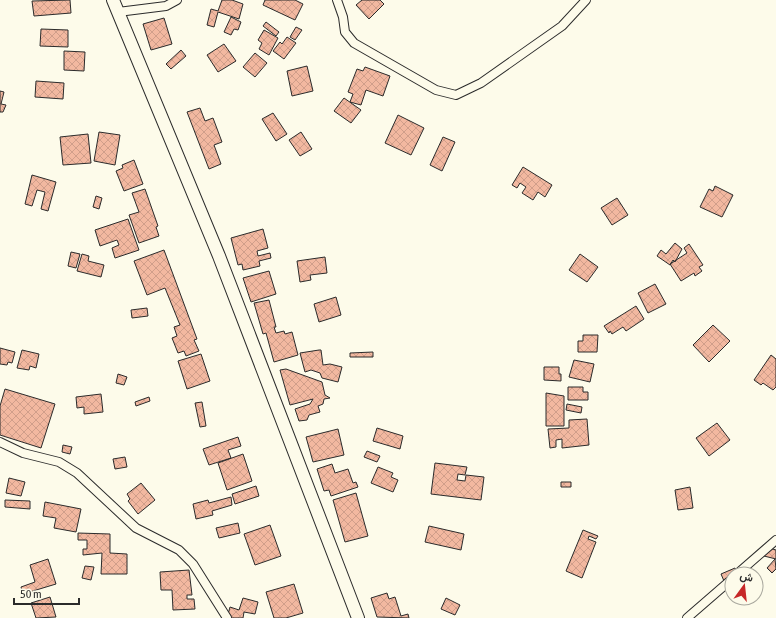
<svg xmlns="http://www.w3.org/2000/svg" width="776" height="618" viewBox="0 0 776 618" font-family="'Asap Condensed',Vazirmatn,sans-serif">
  <defs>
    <pattern id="building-cross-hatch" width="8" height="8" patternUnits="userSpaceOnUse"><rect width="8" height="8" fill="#f2b8a0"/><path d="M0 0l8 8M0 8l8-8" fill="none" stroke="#d09e8a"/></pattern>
  </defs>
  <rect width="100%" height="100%" fill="#fdfbea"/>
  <!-- building -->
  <path fill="url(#building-cross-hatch)" stroke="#2b2b2b" d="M70 0 71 13 34 16 32 1Z
    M222 0H232L243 4 239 19 218 12 214 27 207 25 211 9 218 11Z
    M265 0H295L303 4 295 20 263 5Z
    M362 0H380L384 4 369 19 356 5Z
    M231 17 241 22 238 30 234 29 231 35 224 32Z
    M164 18 172 44 151 50 143 24Z
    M266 22 279 32 276 36 263 26Z
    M296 27 302 30 295 40 290 37Z
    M41 29 68 30V47L40 46Z
    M264 30 278 38 269 55 259 49 262 43 258 40Z
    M287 37 296 43 284 59 273 51 280 42 282 44Z
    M224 44 236 61 218 72 207 55Z
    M181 50 186 56 171 69 166 64Z
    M64 51 85 52 84 71 64 70Z
    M255 53 267 63 255 77 243 67Z
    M307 66 313 91 292 96 287 71Z
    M365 67 390 76 383 96 366 90 361 105 350 102 353 94 348 92 357 69 363 71Z
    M36 81 64 83 63 99 35 97Z
    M0 91 4 92 1 104 6 105 3 112H0Z
    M344 98 361 110 351 123 334 111Z
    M200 108 205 121 213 118 222 142 214 145 221 164 209 169 187 112Z
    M273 113 287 134 276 141 262 119Z
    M398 115 424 128 411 155 385 143Z
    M99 132 120 135 115 165 94 161Z
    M301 132 312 149 300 156 289 140Z
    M88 134 91 163 63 165 60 137Z
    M443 137 455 142 442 171 430 165Z
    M134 160 143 184 124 191 116 171 123 168 122 165Z
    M523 167 552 185 545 197 538 192 533 200 522 193 526 187 520 183 517 188 512 185Z
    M32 175 56 182 48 211 41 209 45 192 37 190 32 206 25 204Z
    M715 186 733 195 722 217 700 207 709 189 713 191Z
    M145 189 158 226 156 227 159 236 139 243 129 215 139 212 132 193Z
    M96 196 102 198 99 209 93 207Z
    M617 198 628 215 612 225 601 208Z
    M128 219 139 250 115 258 112 248 119 245 117 240 100 246 95 230Z
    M263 229 268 248 257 251 258 256 270 253 271 258 259 261 260 266 243 270 242 264 238 265 231 238Z
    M675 243 682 249 675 262 673 260 670 265 657 256 661 250 666 254Z
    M689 244 703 265 699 267 702 271 695 276 694 273 681 281 670 264 687 253 684 248Z
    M164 250 197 339 194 340 199 351 186 356 184 351 178 353 172 338 177 336 174 327 180 325 165 288 147 295 134 261Z
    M71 252 80 254 76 268 68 266Z
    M82 254 89 256 88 261 104 265 101 277 77 271Z
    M580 254 598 267 587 282 569 270Z
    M325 257 327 273 310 275 311 280 300 282 297 261Z
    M269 271 276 294 251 302 243 278Z
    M655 284 666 304 648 313 638 293Z
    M336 297 341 315 319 322 314 304Z
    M269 300 276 327H274L276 333 284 331 285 334 292 332 298 355 274 362 266 333 263 334 254 303Z
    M636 306 644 319 626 331 623 327 612 334 610 331 609 333 604 326Z
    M147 308 148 316 132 318 131 310Z
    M713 325 730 341 709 362 693 345Z
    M583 335H598L597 352H578V341H583Z
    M0 348 15 352 12 363 8 362 7 365 0 364Z
    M22 350 39 354 36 368 30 366 29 370 17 368Z
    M319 350H321L323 365 330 364 342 367 338 382 322 378 320 373 311 370 305 372 300 353Z
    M373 352V357H350V353Z
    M201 354 210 381 187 389 178 361Z
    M771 355 776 359V387L773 390 763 383 761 385 754 380Z
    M574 360 594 364 590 382 569 377Z
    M544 367H559V374H561V381L544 380Z
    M286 369 322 382 325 395 330 398 324 399 323 404 318 406 320 412 309 415 307 420 299 421 295 409 310 404 313 399 290 405 280 370Z
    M118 374 127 377 124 385 116 383Z
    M568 387H583V392H588V400H568Z
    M5 389 55 404 41 448 0 435V406Z
    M546 393 564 396V426H546Z
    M101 394 103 412 84 414V407L77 408 76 397Z
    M149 397 150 401 136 406 135 402Z
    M202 402 206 426 200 427 195 403Z
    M567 404 582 407 581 413 566 410Z
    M587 419 589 445 562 448V439L556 440V447L550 448 548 429 569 428V420Z
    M717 423 730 440 709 456 696 438Z
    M377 428 403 436 400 449 373 441Z
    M338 429 344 455 313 462 306 437Z
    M238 437 241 446 228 450 231 458 209 465 203 449Z
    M63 445 72 447 70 454 62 452Z
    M367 451 380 456 377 462 364 457Z
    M243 454 252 481 227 490 218 463Z
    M125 457 127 467 115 469 113 459Z
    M435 463 467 467 465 475 458 474 457 480 465 481 466 475 484 477 481 500 431 494Z
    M332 464 335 473 348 469 353 483 356 482 358 487 331 496 329 490 324 491 317 469Z
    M378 467 393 473 391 477 398 480 393 492 371 483Z
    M9 478 25 482 21 496 6 493Z
    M561 482H571V487H561Z
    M141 483 155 500 138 514 128 501 130 499 127 494Z
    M256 486 259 496 235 504 232 494Z
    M690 487 693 508 678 510 675 490Z
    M356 493 368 536 345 542 333 500Z
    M231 497 232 505 212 511 213 515 196 519 193 504 208 500 209 503Z
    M5 500 30 501V509L5 507Z
    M45 502 81 509 76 532 54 528 56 518 43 516Z
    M238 523 240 533 219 538 216 528Z
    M270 525 281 556 255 565 244 534Z
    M429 526 464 534 461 550 425 542Z
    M583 530 598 536 596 539 589 536 588 539 596 542 582 578 566 571Z
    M78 533 110 534V553L127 554V574H101L102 553 83 555V549H87V540H78Z
    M763 546 776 550V559L760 555Z
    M48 559 56 584 23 594 21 587 35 582 30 565Z
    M775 559 776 569 772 573 767 568Z
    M85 566 94 567 91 580 82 578Z
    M735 568 738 574H732V577L724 581 721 574Z
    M189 570 192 595H187V599H194L195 609 173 610 172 590H161L160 572Z
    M294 584 303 613 286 618H274L266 592Z
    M387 593 389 599 395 597 401 616 408 614 409 618 377 617 371 598Z
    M50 597 56 617 36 618 31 603Z
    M243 598 258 602 255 614 244 612 243 618H227L230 607 239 610Z
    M446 598 460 605 455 615 441 609Z"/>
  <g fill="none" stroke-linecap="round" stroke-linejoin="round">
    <!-- street casing -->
    <g stroke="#2b2b2b" stroke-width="10">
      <path id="street" d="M337 0 343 17 345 32 354 43 436 90 456 95 481 83 562 26 586 0
        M118 12 166 6 177 0
        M0 442 23 453 59 462 77 473 136 528 179 550 193 564 227 618
        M737 574 776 540
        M687 618 732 579"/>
    </g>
    <!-- primary casing -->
    <g stroke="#2b2b2b" stroke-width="14">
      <path id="primary" d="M113 0 219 256 358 618"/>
    </g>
    <!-- street -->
    <use href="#street" stroke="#fdfbea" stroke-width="8"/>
    <!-- primary -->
    <use href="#primary" stroke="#fdfbea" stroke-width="12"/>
  </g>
  <!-- north arrow -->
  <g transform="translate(744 586) rotate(15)"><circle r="19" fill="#fdfbea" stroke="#a9a89e"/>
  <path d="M0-3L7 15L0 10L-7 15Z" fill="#c62828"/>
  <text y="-6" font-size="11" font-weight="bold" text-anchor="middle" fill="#2b2b2b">ش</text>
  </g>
  <!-- scale -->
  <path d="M14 598v6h65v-6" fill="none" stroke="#2b2b2b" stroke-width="2"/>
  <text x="20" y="598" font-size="12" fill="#2b2b2b" stroke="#fdfbea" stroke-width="3" paint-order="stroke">50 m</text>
</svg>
